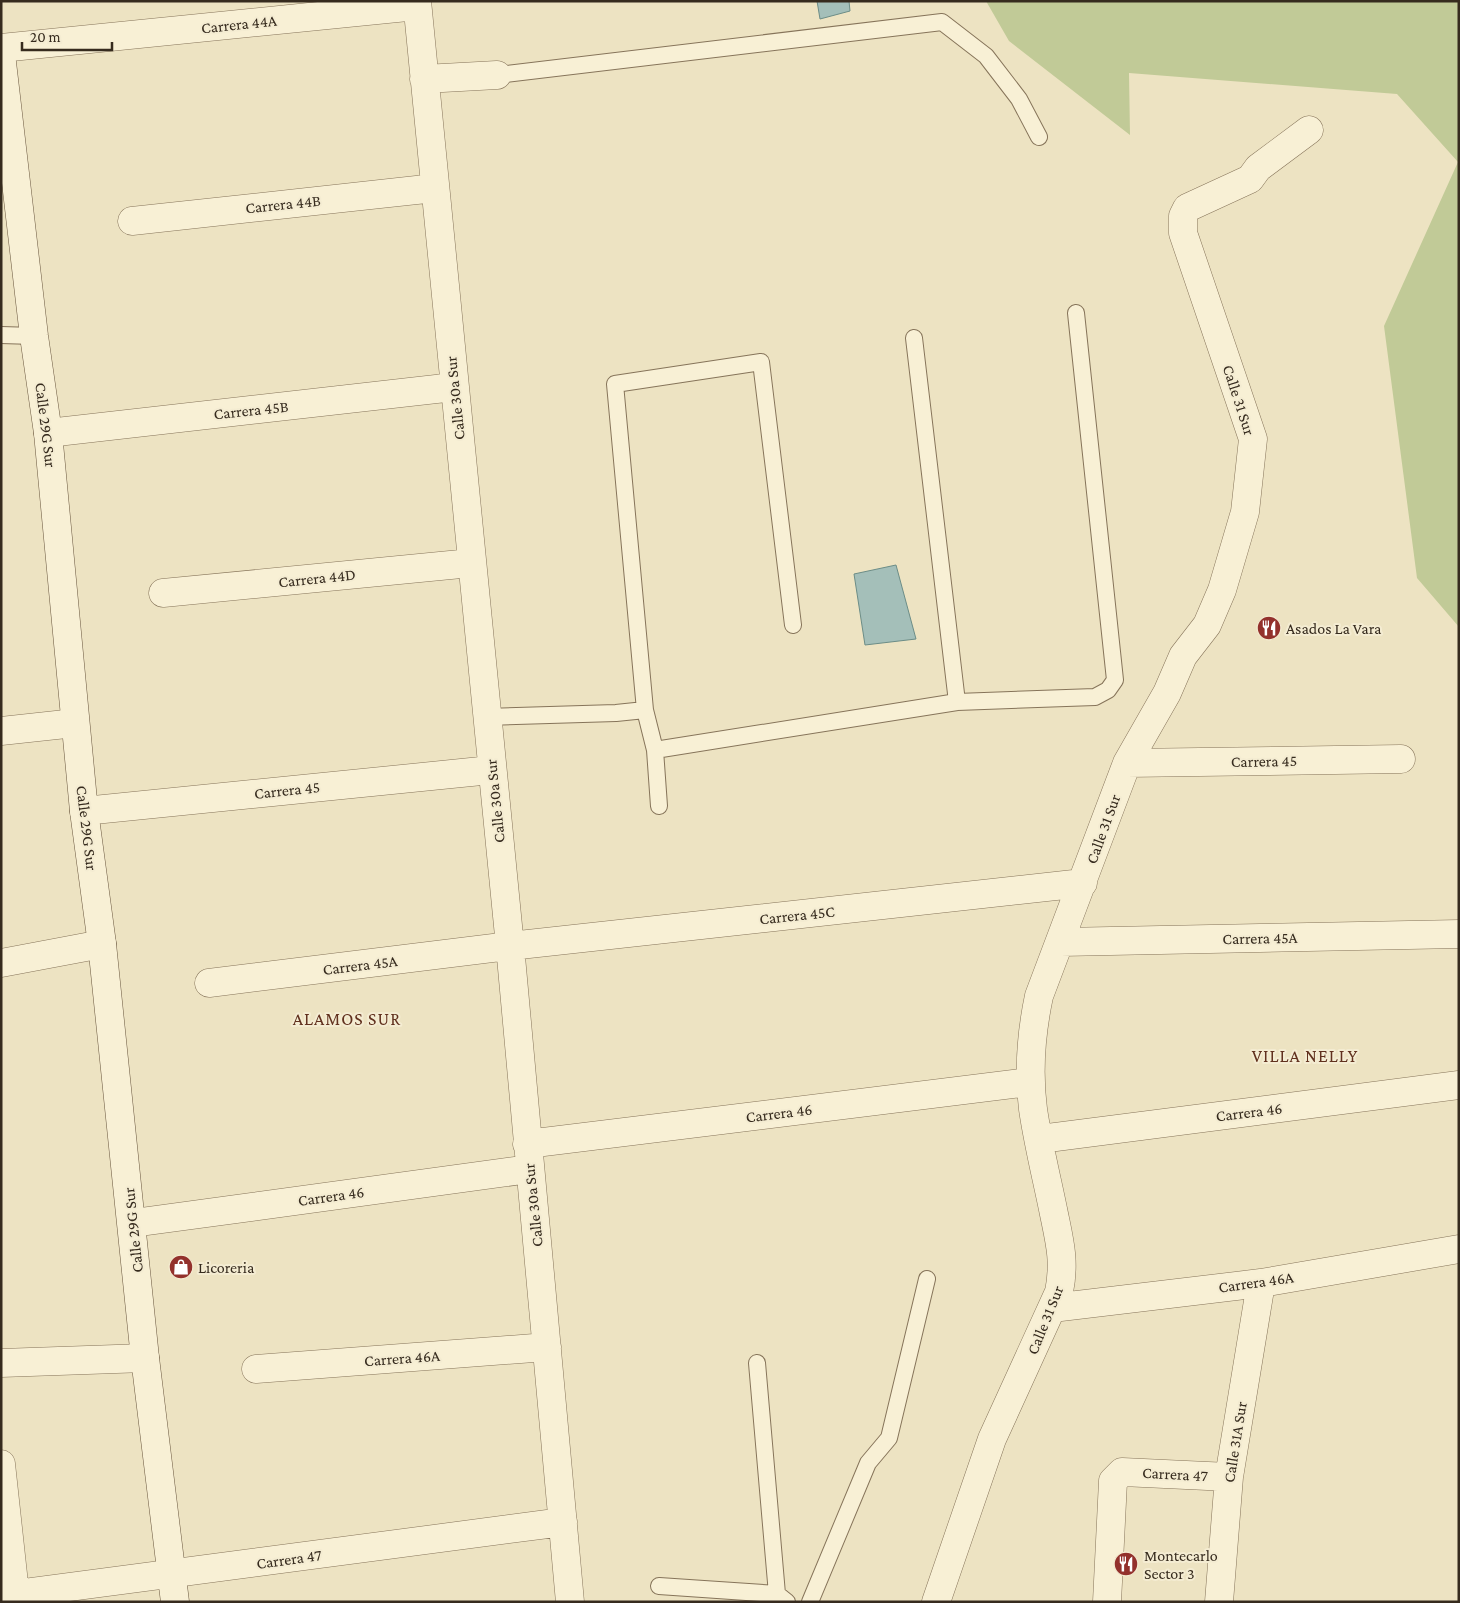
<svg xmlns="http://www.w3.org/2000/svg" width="1460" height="1603" viewBox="0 0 1460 1603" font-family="'Crimson Pro',serif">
  <rect width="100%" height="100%" fill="#ede3c2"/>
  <!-- green -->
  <path fill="#c1ca97" d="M986 1H1459V627L1417 578 1384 326 1458 162 1397 94 1129 73 1130 135 1009 41Z"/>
  <!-- water -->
  <path fill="#a4bfb9" stroke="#6c8d87" d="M817 1H849L850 11 820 19Z
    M896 565 916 639 865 645 854 574Z"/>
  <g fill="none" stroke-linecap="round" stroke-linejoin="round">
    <!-- lane casing -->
    <g stroke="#86745a" stroke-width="18">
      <path id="lane" d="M497 75 942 22 986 56 1019 99 1039 137
        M1 335 34 336
        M914 338 957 702
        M486 717 616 713 645 710
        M655 750 957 702 1095 697 1108 690 1115 680 1076 313
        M659 806 655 750 645 710 615 384 761 362 793 625
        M757 1363 777 1594 787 1602
        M659 1586 777 1594
        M810 1602 868 1463 889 1438 927 1279"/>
    </g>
    <!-- street casing -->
    <g stroke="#86745a" stroke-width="29">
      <path id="street" d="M417 1 510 946 570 1602
        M1 48 417 6
        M424 79 497 75
        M132 221 435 188
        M48 433 454 387
        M163 593 471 563
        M1 731 75 723
        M1127 763 1401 759
        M84 811 491 770
        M1061 942 1459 934
        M1 963 102 944
        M209 983 510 946 1083 883
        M1040 1139 1459 1085
        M527 1144 1030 1082
        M133 1223 530 1169
        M1052 1308 1261 1283 1459 1249
        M1 1363 145 1358
        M256 1369 547 1347
        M1 1464 16 1602
        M1 1596 563 1522
        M936 1602 992 1439 1059 1292C1065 1262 1060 1243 1054 1214 1047 1179 1038 1144 1033 1109 1028 1070 1031 1034 1039 996L1127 763 1167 693 1183 656 1207 625 1222 590 1245 512 1253 439 1183 233V216L1187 208 1250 179 1258 168 1309 130
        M1107 1602 1113 1481 1122 1472 1229 1477
        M1219 1602 1229 1477 1261 1283"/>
    </g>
    <!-- secondary casing -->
    <g stroke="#68553d" stroke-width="29">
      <path id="secondary" d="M1 54 34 336 48 433 84 811 102 944 145 1358 175 1602"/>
    </g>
    <!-- lane -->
    <use href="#lane" stroke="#f8f0d5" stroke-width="16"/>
    <!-- street -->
    <use href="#street" stroke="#f8f0d5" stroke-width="28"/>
    <!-- secondary -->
    <use href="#secondary" stroke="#f8f0d5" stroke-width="28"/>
  </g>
  <!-- icons -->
  <defs>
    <g id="restaurant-disc" transform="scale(1.25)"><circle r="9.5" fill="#93312c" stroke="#f4ecd2"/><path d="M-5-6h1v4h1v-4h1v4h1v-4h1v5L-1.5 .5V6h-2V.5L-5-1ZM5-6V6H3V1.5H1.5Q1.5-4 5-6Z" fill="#fff"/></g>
    <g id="shop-disc" transform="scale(1.25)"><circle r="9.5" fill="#93312c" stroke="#f4ecd2"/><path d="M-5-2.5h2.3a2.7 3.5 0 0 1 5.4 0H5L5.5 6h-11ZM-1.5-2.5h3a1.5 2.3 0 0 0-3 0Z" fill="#fff"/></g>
  </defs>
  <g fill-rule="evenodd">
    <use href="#restaurant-disc" x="1269" y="628"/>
    <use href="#shop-disc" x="181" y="1267"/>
    <use href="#restaurant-disc" x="1126" y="1564"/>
  </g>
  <g text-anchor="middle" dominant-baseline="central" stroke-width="4" stroke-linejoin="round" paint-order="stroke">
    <!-- street labels -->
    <g font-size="16" fill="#362b1e" stroke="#f4ecd2">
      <text transform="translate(239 24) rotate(-6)">Carrera 44A</text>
      <text transform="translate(283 204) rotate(-6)">Carrera 44B</text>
      <text transform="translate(455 398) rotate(-96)">Calle 30a Sur</text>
      <text transform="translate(1239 400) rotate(72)">Calle 31 Sur</text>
      <text transform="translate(251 410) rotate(-6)">Carrera 45B</text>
      <text transform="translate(46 425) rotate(83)">Calle 29G Sur</text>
      <text transform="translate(317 578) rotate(-6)">Carrera 44D</text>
      <text transform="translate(1264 761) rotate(-1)">Carrera 45</text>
      <text transform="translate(287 790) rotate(-6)">Carrera 45</text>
      <text transform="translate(495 801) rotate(-96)">Calle 30a Sur</text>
      <text transform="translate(87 828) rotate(83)">Calle 29G Sur</text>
      <text transform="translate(1103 829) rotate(-70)">Calle 31 Sur</text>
      <text transform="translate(797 915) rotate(-6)">Carrera 45C</text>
      <text transform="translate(1260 938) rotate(-1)">Carrera 45A</text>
      <text transform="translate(360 965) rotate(-7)">Carrera 45A</text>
      <text transform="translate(1249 1112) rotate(-7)">Carrera 46</text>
      <text transform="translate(779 1113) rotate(-7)">Carrera 46</text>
      <text transform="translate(331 1196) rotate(-8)">Carrera 46</text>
      <text transform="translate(533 1205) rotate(-96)">Calle 30a Sur</text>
      <text transform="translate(133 1230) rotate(-96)">Calle 29G Sur</text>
      <text transform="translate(1256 1282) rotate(-8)">Carrera 46A</text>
      <text transform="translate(1045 1320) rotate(-68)">Calle 31 Sur</text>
      <text transform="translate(402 1358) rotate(-4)">Carrera 46A</text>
      <text transform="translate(1235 1442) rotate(-81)">Calle 31A Sur</text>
      <text transform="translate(1175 1474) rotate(3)">Carrera 47</text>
      <text transform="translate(289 1559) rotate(-8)">Carrera 47</text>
    </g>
    <!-- poi labels -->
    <g font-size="16" fill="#362b1e" stroke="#f4ecd2" text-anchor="start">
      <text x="1286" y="628">Asados La Vara</text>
      <text x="198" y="1267">Licoreria</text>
      <text x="1144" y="1555">Montecarlo<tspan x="1144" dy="18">Sector 3</tspan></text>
    </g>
    <!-- neighbourhood labels -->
    <g font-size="18" letter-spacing="1" fill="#61311e" stroke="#f4ecd2">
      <text x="347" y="1019">ALAMOS SUR</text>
      <text x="1305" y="1056">VILLA NELLY</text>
    </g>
  </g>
  <!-- border -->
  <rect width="1460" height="1603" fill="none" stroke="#362b1e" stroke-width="5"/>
  <!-- scale -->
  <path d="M22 42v8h90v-8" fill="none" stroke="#362b1e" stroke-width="2.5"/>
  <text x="30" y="42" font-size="15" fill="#362b1e" stroke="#f4ecd2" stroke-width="4" paint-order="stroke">20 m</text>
</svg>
